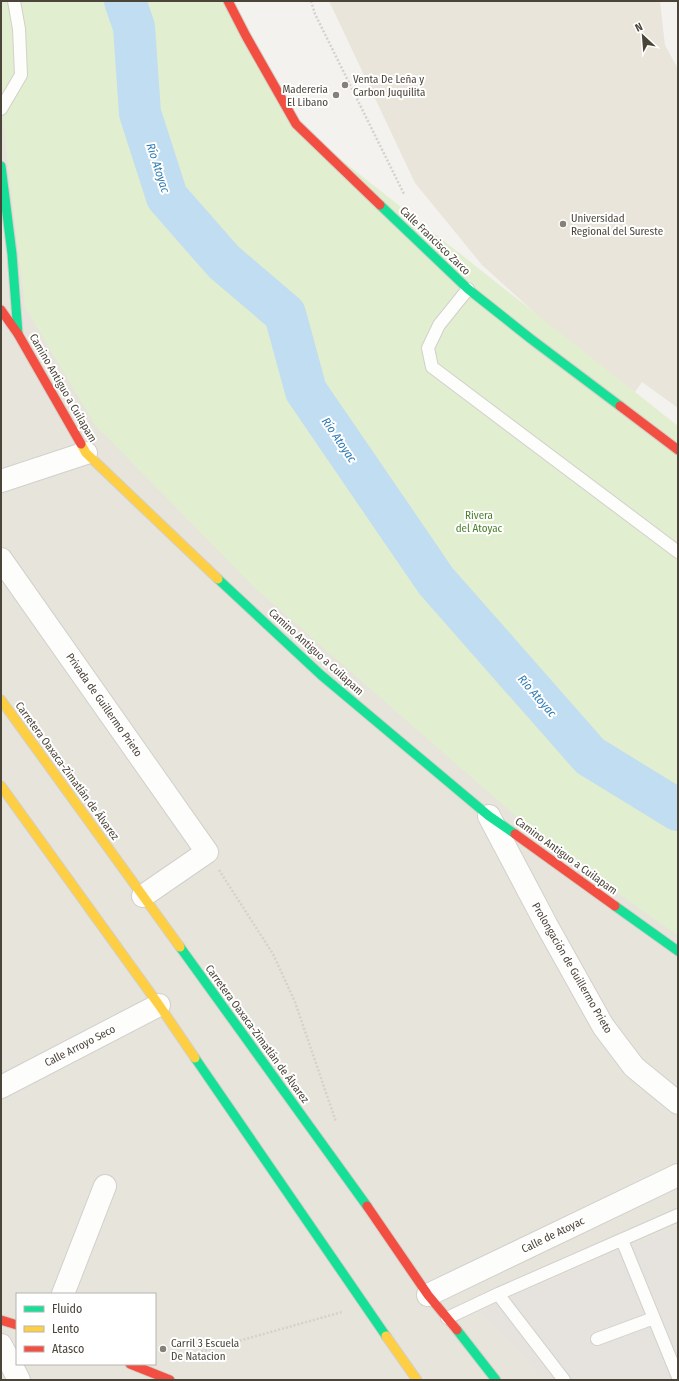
<svg xmlns="http://www.w3.org/2000/svg" width="679" height="1381" viewBox="0 0 679 1381" font-family="'Fira Sans Condensed',sans-serif">
  <rect width="100%" height="100%" fill="#f4f2ee"/>
  <!-- residential -->
  <path fill="#e7e4dc" fill-rule="evenodd" d="M1 105 678 821V1380H1ZM17 1294H155V1364H17Z"/>
  <!-- education -->
  <path fill="#eae5da" d="M329 1H660L665 45 678 69V408L642 382 630 399 482 265 415 183Z"/>
  <!-- green -->
  <path fill="#e1eecf" d="M1 1H231L296 124 678 426V936L543 840 254 587 95 425 25 307 1 105Z"/>
  <!-- parking -->
  <path fill="#e6e3df" d="M678 1226V1380H544L480 1310Z"/>
  <g fill="none" stroke-linecap="round" stroke-linejoin="round">
    <!-- river -->
    <path stroke="#c0ddf1" stroke-width="42" d="M125 1 134 27 140 113 167 197 224 262 285 314 306 391 436 581 590 756 678 810"/>
    <!-- lane casing -->
    <g stroke="#d2d0cb" stroke-width="14">
      <path id="lane" d="M1 109 21 75 19 29 14 1
        M468 289 439 325 428 348 432 367 678 552
        M622 1240 678 1377
        M498 1294 564 1380
        M447 1318 498 1294 678 1215
        M597 1339 654 1318"/>
    </g>
    <!-- street casing -->
    <g stroke="#d2d0cb" stroke-width="24">
      <path id="street" d="M1 481 86 453
        M1 559 207 852 143 896
        M489 816 546 924 603 1026 634 1067 678 1103
        M1 1087 159 1005
        M63 1294 105 1186
        M428 1295 678 1175
        M1 1345 19 1380"/>
    </g>
    <!-- fast casing -->
    <g stroke="#d3cfc5" stroke-width="11">
      <path id="fast" d="M1 166 12 254 18 334
        M380 205 468 289 531 339 620 406
        M218 579 321 675 489 816 515 834
        M615 906 678 951
        M180 947 367 1206
        M195 1058 386 1336
        M457 1330 496 1380"/>
    </g>
    <!-- slow casing -->
    <g stroke="#d3cfc5" stroke-width="11">
      <path id="slow" d="M81 444 86 453 218 579
        M1 700 180 947
        M1 786 159 1005 195 1058
        M386 1336 417 1380"/>
    </g>
    <!-- jam casing -->
    <g stroke="#d3cfc5" stroke-width="11">
      <path id="jam" d="M228 1 246 36 296 124 380 205
        M1 310 18 334 81 444
        M620 406 678 450
        M515 834 615 906
        M367 1206 428 1295 457 1330
        M1 1320 17 1325
        M130 1364 170 1380"/>
    </g>
    <!-- path -->
    <path stroke="#d3d2cc" stroke-width="2.5" stroke-dasharray="2 2" stroke-linecap="butt" d="M311 1 315 14 404 194
      M219 870 273 954 295 1002 336 1122
      M178 1358 342 1312"/>
    <!-- lane -->
    <use href="#lane" stroke="#fdfdfc" stroke-width="12"/>
    <!-- street -->
    <use href="#street" stroke="#fdfdfc" stroke-width="22"/>
    <!-- fast -->
    <use href="#fast" stroke="#16e098" stroke-width="9"/>
    <!-- slow -->
    <use href="#slow" stroke="#ffcf43" stroke-width="9"/>
    <!-- jam -->
    <use href="#jam" stroke="#f24e42" stroke-width="9"/>
  </g>
  <!-- markers -->
  <g fill="#868178" stroke="#fff" stroke-width="1.5">
    <circle cx="345" cy="85" r="4"/>
    <circle cx="336" cy="95" r="4"/>
    <circle cx="563" cy="224" r="4"/>
    <circle cx="163" cy="1349" r="4"/>
  </g>
  <g text-anchor="middle" dominant-baseline="central" stroke-width="4" stroke-linejoin="round" paint-order="stroke">
    <!-- poi labels -->
    <g font-size="11" fill="#4b4439" stroke="#fff" text-anchor="start">
      <text x="353" y="79">Venta De Leña y<tspan x="353" dy="13">Carbon Juquilita</tspan></text>
      <text x="328" y="89" text-anchor="end">Madereria<tspan x="328" dy="13">El Libano</tspan></text>
      <text x="571" y="218">Universidad<tspan x="571" dy="13">Regional del Sureste</tspan></text>
      <text x="171" y="1343">Carril 3 Escuela<tspan x="171" dy="13">De Natacion</tspan></text>
    </g>
    <!-- street labels -->
    <g font-size="11" fill="#4b4439" stroke="#fff">
      <text transform="translate(435 241) rotate(44)">Calle Francisco Zarco</text>
      <text transform="translate(63 388) rotate(60)">Camino Antiguo a Cuilapam</text>
      <text transform="translate(316 652) rotate(42)">Camino Antiguo a Cuilapam</text>
      <text transform="translate(104 705) rotate(55)">Privada de Guillermo Prieto</text>
      <text transform="translate(67 771) rotate(54)">Carretera Oaxaca-Zimatlán de Álvarez</text>
      <text transform="translate(566 856) rotate(36)">Camino Antiguo a Cuilapam</text>
      <text transform="translate(572 968) rotate(60)">Prolongación de Guillermo Prieto</text>
      <text transform="translate(257 1034) rotate(54)">Carretera Oaxaca-Zimatlán de Álvarez</text>
      <text transform="translate(80 1046) rotate(-27)">Calle Arroyo Seco</text>
      <text transform="translate(553 1235) rotate(-26)">Calle de Atoyac</text>
    </g>
    <!-- park labels -->
    <g font-size="11" fill="#4a7f2a" stroke="#fff">
      <text x="479" y="515">Rivera<tspan x="479" dy="13">del Atoyac</tspan></text>
    </g>
    <!-- water labels -->
    <g font-size="12" font-style="italic" fill="#2e7ab2" stroke="#fff">
      <text transform="translate(158 168) rotate(72)">Río Atoyac</text>
      <text transform="translate(339 440) rotate(56)">Río Atoyac</text>
      <text transform="translate(537 696) rotate(49)">Río Atoyac</text>
    </g>
  </g>
  <!-- border -->
  <rect width="679" height="1381" fill="none" stroke="#4b4439" stroke-width="4"/>
  <!-- legend -->
  <rect x="16" y="1293" width="140" height="72" fill="#ffffff" stroke="#b7b4b0"/>
  <rect x="24" y="1306" width="20" height="6" fill="#16e098" stroke="#b7b4b0"/>
  <text x="52" y="1313" font-size="12" fill="#4b4439">Fluido</text>
  <rect x="24" y="1326" width="20" height="6" fill="#ffcf43" stroke="#b7b4b0"/>
  <text x="52" y="1333" font-size="12" fill="#4b4439">Lento</text>
  <rect x="24" y="1346" width="20" height="6" fill="#f24e42" stroke="#b7b4b0"/>
  <text x="52" y="1353" font-size="12" fill="#4b4439">Atasco</text>
  <!-- north arrow -->
  <g transform="translate(643 36) rotate(334)" stroke="#ffffff" stroke-width="3" paint-order="stroke">
  <path d="M0-3L7 15L0 10L-7 15Z" fill="#4b4439"/>
  <text y="-6" font-size="11" font-weight="bold" text-anchor="middle" fill="#4b4439">N</text>
  </g>
</svg>
